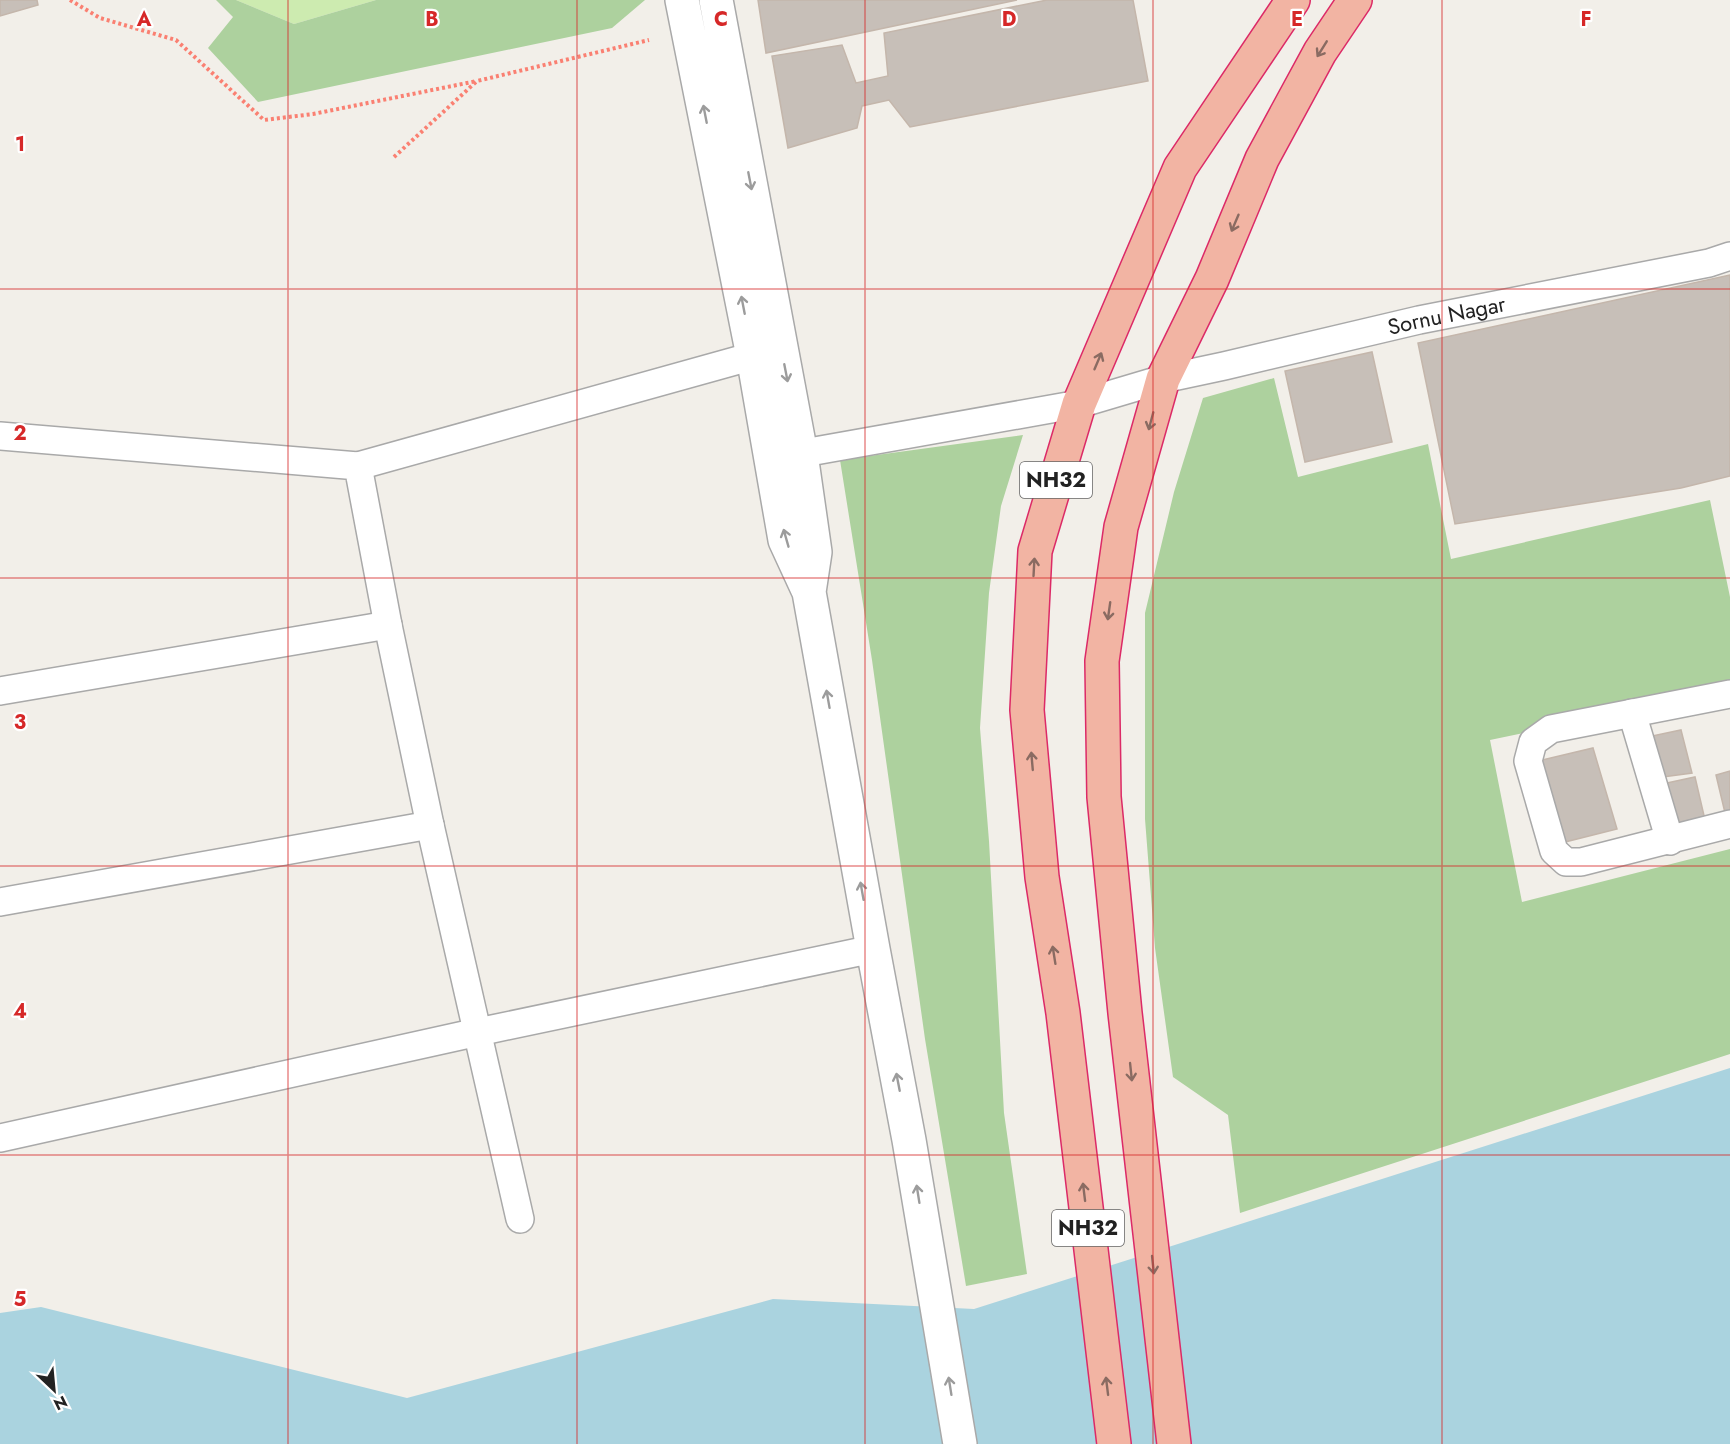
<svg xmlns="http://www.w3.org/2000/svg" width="1730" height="1444" viewBox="0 0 1730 1444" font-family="Jost,sans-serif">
  <rect width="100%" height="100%" fill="#f2efe9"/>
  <!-- grass -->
  <path fill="#cdebb0" d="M236 0H376L294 24Z"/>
  <!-- forest -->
  <path fill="#add19e" d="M216 0H236L294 24 376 0H645L612 28 258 102 208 48 233 17Z
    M1274 378 1298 477 1428 444 1451 559 1710 500 1730 597V690L1490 740 1522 902 1730 849V1054L1240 1213 1228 1115 1173 1077 1155 948 1145 819V613L1174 492 1203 398Z
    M1023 435 1001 506 989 593 980 728 989 841 1004 1113 1027 1274 966 1286 925 1039 872 660 840 460Z"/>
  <!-- water -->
  <path fill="#aad3df" d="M1730 1068V1444H0V1313L41 1307 407 1398 773 1299 974 1309Z"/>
  <!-- building -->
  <path fill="#c7bfb8" stroke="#c4b6ab" stroke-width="1.5" d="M0 0H37L38 5 0 16Z
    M758 0H1017L766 53Z
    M1047 0H1133L1148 81 910 127 889 100 862 106 857 128 788 148 772 56 842 45 856 83 888 76 884 33Z
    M1730 275V476L1681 488 1455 524 1418 343Z
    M1372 352 1392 442 1305 462 1285 371Z
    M1681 730 1692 773 1663 777 1652 736Z
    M1593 748 1617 829 1561 843 1542 760Z
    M1730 771V816L1726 817 1716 775Z
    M1695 777 1705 820 1673 826 1662 784Z"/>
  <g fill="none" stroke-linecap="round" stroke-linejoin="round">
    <!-- minor casing -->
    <g stroke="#a9a9a9" stroke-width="30">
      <g id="minor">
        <path d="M0 436 358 466 388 625 430 825 520 1219"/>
        <path id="s1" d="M781 457 1079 404 1163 379 1224 366 1419 320 1709 263 1730 256"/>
        <path d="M358 466 753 356"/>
        <path d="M0 691 388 625"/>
        <path d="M1730 694 1551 729 1533 742 1528 761 1554 851 1566 862H1581L1730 824"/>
        <path d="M1632 713 1670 841"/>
        <path d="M0 902 430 825"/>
        <path d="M0 1138 478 1032 873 949"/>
      </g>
    </g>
    <!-- tertiary casing -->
    <g stroke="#a9a9a9" stroke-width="36">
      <path id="tertiary" d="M682 0 753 356 785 540 809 592 873 949 909 1140 960 1444
        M716 0 801 454 815 552 809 592"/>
    </g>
    <!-- trunk casing -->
    <g stroke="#dc2a67" stroke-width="36">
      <path id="trunk" d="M1114 1444 1063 1013 1042 877 1027 710 1035 551 1079 404 1180 168 1293 0
        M1174 1444 1125 1013 1104 797 1102 661 1121 527 1163 379 1212 279 1262 159 1320 52 1355 0"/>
    </g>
    <!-- path -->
    <path stroke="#fa8072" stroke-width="4" stroke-dasharray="3 3" stroke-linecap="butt" d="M70 0 100 18 176 40 264 120 313 114 477 81
      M394 157 477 81 649 40"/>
    <!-- minor -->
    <use href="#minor" stroke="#fff" stroke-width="27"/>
    <!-- tertiary -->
    <use href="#tertiary" stroke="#fff" stroke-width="33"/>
    <!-- trunk -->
    <use href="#trunk" stroke="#f2b4a3" stroke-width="33"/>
  </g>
  <!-- one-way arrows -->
  <defs><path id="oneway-shaft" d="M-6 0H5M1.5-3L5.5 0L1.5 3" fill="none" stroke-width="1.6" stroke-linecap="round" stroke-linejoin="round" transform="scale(1.5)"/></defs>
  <g stroke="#8a6b62">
    <use href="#oneway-shaft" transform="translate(1322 49) rotate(122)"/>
    <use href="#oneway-shaft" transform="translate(1235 223) rotate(113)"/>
    <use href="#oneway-shaft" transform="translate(1098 361) rotate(-67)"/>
    <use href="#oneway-shaft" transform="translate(1151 421) rotate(105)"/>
    <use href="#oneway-shaft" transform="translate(1034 567) rotate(-87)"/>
    <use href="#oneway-shaft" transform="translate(1109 611) rotate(98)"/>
    <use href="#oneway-shaft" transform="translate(1032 761) rotate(-95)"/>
    <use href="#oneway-shaft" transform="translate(1054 955) rotate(-99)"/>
    <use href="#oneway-shaft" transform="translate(1131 1072) rotate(84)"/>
    <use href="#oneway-shaft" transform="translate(1084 1192) rotate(-97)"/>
    <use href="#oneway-shaft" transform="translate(1153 1265) rotate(84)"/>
    <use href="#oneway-shaft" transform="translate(1107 1386) rotate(-97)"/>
  </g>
  <g stroke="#9c9c9c">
    <use href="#oneway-shaft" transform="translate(705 114) rotate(-101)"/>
    <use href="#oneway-shaft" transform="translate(750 181) rotate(79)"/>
    <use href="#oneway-shaft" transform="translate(743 305) rotate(-101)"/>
    <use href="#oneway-shaft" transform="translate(786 373) rotate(79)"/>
    <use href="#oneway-shaft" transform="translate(786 538) rotate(-106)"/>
    <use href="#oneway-shaft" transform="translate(828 699) rotate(-100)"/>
    <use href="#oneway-shaft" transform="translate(862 891) rotate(-100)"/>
    <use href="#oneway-shaft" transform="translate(898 1082) rotate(-101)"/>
    <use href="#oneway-shaft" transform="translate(918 1194) rotate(-99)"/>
    <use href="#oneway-shaft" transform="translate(950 1386) rotate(-99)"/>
  </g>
  <!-- grid -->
  <path fill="none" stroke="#d62828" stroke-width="1.5" stroke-opacity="0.55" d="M288 0V1444M577 0V1444M865 0V1444M1153 0V1444M1442 0V1444M0 289H1730M0 578H1730M0 866H1730M0 1155H1730"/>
  <g text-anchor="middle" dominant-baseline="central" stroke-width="4.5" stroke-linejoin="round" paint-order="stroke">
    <!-- shield labels -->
    <g fill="#fff" stroke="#646464" stroke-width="1.5">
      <rect x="1020" y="462" width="72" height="36" rx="4.5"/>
      <rect x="1052" y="1210" width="72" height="36" rx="4.5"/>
    </g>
    <g font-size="21" font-weight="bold" fill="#222">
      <text x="1056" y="480">NH32</text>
      <text x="1088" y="1228">NH32</text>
    </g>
    <!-- street labels -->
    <g font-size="22" fill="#222" stroke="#fff">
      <text stroke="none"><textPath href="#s1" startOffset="681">Sornu Nagar</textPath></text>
    </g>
  </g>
  <g font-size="20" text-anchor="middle" font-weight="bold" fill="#d62828" stroke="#fff" stroke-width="4.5" stroke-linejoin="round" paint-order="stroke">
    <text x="144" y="26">A</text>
    <text x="432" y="26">B</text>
    <text x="721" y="26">C</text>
    <text x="1009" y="26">D</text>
    <text x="1297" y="26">E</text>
    <text x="1586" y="26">F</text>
    <text x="20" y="151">1</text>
    <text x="20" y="440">2</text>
    <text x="20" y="729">3</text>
    <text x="20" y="1018">4</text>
    <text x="20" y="1306">5</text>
  </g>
  <!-- north arrow -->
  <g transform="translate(54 1390) rotate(154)" stroke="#ffffff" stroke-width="4.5" paint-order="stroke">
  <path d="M0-4.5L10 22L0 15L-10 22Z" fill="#222222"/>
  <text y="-9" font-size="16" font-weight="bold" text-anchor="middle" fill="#222222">N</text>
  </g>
</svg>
